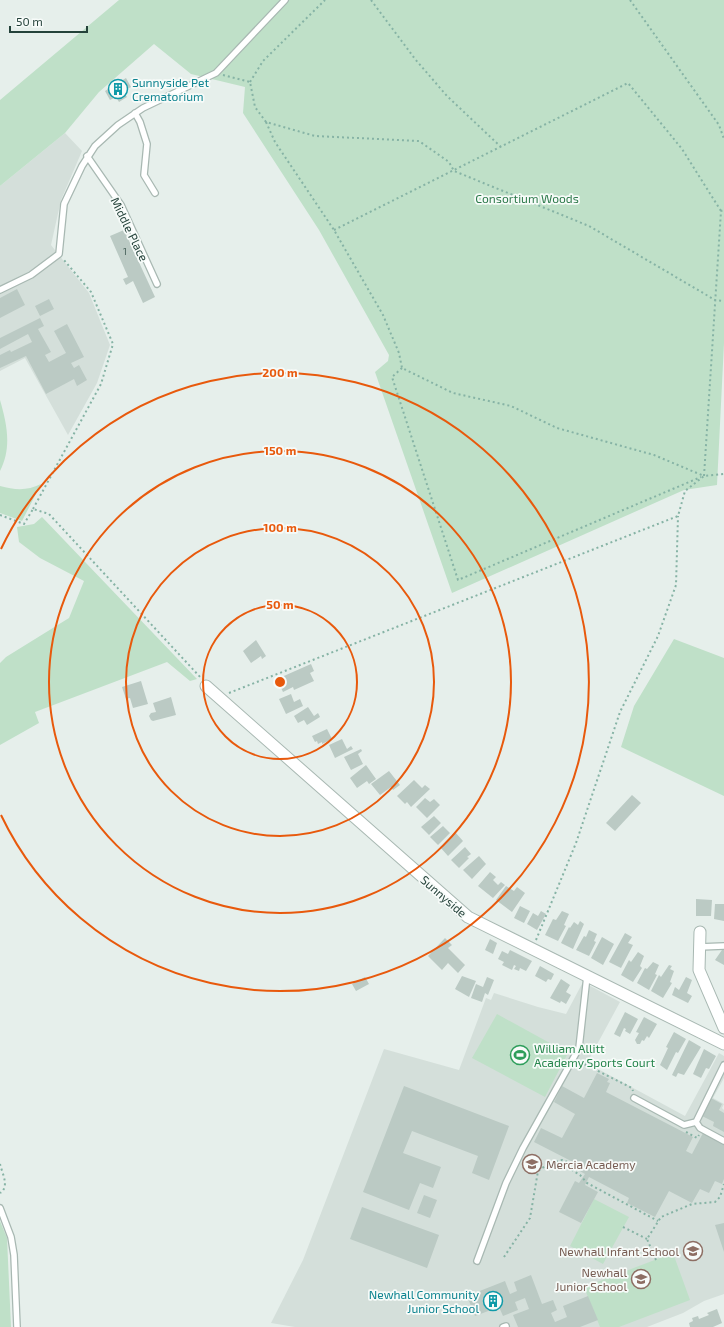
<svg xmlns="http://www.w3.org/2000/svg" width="724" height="1327" viewBox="0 0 724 1327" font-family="'Exo 2',sans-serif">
  <rect width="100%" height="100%" fill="#e6efeb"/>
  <!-- built -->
  <path fill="#d4dfda" d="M65 133 82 151 61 200 51 245 89 293 110 345 97 383 68 435 25 358 0 371V186Z
    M583 982 620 1002 587 1063 685 1116 719 1053 724 1056V1078L713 1098 724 1104 722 1108 724 1110V1294L704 1301 683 1313 647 1327H295L271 1323 303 1260 384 1049 459 1070 486 998 491 1000 494 993 538 1007 566 1014Z"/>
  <!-- green -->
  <path fill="#bfe0c8" d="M119 0H724V343L717 485 684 490 452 593 375 372 388 361 389 355 319 230 243 113 245 87 191 74 154 44 99 92 65 133 0 186V100Z
    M0 400C7 424 12 448 0 471Z
    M41 484 22 521 0 513V486C15 490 27 491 41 484Z
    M42 517 197 679 190 681 167 662 35 712 39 723 0 745V663L6 657 69 618 84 581 40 558 19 542 17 527 34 524Z
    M674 639 724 658V796L621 747 634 706Z
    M497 1014 568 1053 545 1097 472 1058Z
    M594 1199 629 1217 603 1264 570 1246Z
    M0 1221 7 1238 11 1327H0Z
    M673 1253 690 1300 619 1327H600L584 1287Z"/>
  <!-- building -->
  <path fill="#bbcac4" d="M126 78 131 87 123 91 127 97 119 102 116 97 110 100 105 91Z
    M124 230 155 297 143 303 133 281 126 285 123 279 128 277 110 236Z
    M17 289 25 305 0 318V298Z
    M49 299 54 309 40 316 35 306Z
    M40 318 44 326 38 329 51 352 45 355 49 362 66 353 54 331 67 324 84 357 71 363 74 368 79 365 87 380 77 386 74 379 46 394 26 356 0 368V355L10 350 11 352 32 342 28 334 0 349V338Z
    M256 640 266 656 262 659 261 656 251 663 243 651Z
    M311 664 314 671 310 673 314 681 294 690 293 687 283 692 277 679Z
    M141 681 148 704 133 708 130 698 126 699 122 687Z
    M291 694 294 702 300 699 303 706 286 714 279 699Z
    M171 697 176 715 153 721 151 720 149 716 151 713 156 712 153 703Z
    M308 707 314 716 318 713 320 717 307 725 304 720 298 723 294 716Z
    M327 729 332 739 322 744V742L318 744 317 741 315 742 312 736Z
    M342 739 347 749 351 746 353 749 335 758 329 745Z
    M361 749 362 751 358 754 363 764 351 770 344 757Z
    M366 765 376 779 369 784 367 781 357 788 350 778Z
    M389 771 400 785 393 790 391 787 380 795 371 784Z
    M414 780 422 788 425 785 430 789 411 807 407 802 405 804 397 796Z
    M632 795 641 803 615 831 606 823Z
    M425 798 430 802 434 799 440 805 427 818 416 807Z
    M434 816 441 823 429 835 421 827Z
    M443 826 450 833 438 845 430 837Z
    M455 832 463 841 448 856 440 847Z
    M465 847 471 854 467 857 469 858 459 868 451 860Z
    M479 856 486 864 472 879 463 870Z
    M490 872 496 877 493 880 498 885 501 882 505 885 493 898 478 886Z
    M506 886 514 891 517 887 525 893 512 912 496 900Z
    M696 899 712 900 711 916H696Z
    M715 904H724V921L714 919Z
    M520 906 530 911 524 923 514 918Z
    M541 911 546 914 537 930 527 924 533 913 538 916Z
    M562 911 569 914 564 925 566 926 558 941 545 935 553 919 556 920Z
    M580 921 584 924 573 949 561 943 569 927 570 928 574 922 578 925Z
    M589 930 597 934 594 941 596 942 589 956 576 950 584 936 586 937Z
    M625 933 632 937 628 943 633 945 621 968 609 962Z
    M602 937 614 944 603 965 591 958Z
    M445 938 452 945 448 948 465 965 458 973 448 963 442 970 428 956Z
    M490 939 497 943 493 954 485 950Z
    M724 947V965L715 960Z
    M510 950 532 961 526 971 520 968 519 971 514 969 516 966 514 965 512 970 502 965 504 962 498 959 502 951 508 954Z
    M638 952 644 956 640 966 642 968 633 982 621 975 629 960 631 962Z
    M653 962 659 965 655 974 657 975 649 990 637 983 645 968 647 969Z
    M669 965 672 966 670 969 674 971 670 982 672 983 663 998 651 991 659 975 661 977Z
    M540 966 554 974 551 980 548 979 546 982 535 976Z
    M462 976 476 981 469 997 455 989Z
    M365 977 369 984 356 991 352 984Z
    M487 977 494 980 488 995 485 993 482 1002 471 998 476 984 483 987Z
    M686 977 692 980 687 993 692 996 688 1003 672 995 675 987 679 990Z
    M561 979 570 985 566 992 571 995 566 1004 561 1001 560 1003 550 998Z
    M625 1012 638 1019 630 1034 625 1031 626 1029 624 1028 620 1037 614 1034Z
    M644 1017 657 1024 649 1038 647 1036 644 1041 642 1040 640 1044H637L635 1040 639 1033 636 1032Z
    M674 1032 686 1039 678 1053 676 1052 667 1070 660 1065 668 1048 666 1047Z
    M689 1040 701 1047 684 1075 678 1073 676 1077 672 1075Z
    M704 1049 716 1056 709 1069 706 1068 701 1078 693 1074Z
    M597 1073 609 1079 607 1082 610 1083 606 1092 693 1137 686 1151 692 1154 703 1133 724 1144V1179L722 1184 715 1181 709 1193 700 1189 692 1203 669 1191 655 1217 627 1203 629 1198 589 1177 585 1185 598 1192 581 1223 559 1212 575 1181 579 1183 585 1174 571 1166 573 1162 534 1142 541 1128 562 1138 575 1114 554 1102 562 1086 584 1098Z
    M404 1086 509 1126 489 1180 472 1173 478 1156 412 1131 403 1153 441 1167 433 1188 420 1183 409 1210 363 1192Z
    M709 1097 722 1104 719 1110 724 1113V1132L713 1126 714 1122 700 1115Z
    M424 1195 437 1200 430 1218 417 1213Z
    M362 1207 439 1235 427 1268 350 1239Z
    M724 1223V1252L715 1225Z
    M531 1275 542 1304 553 1300 557 1310 551 1313 555 1322 567 1317 563 1306 588 1296 598 1320 580 1327H518L513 1315 529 1309 525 1298 515 1302 518 1310 503 1316 499 1307 475 1316 467 1296 505 1281 510 1294 517 1291 514 1282Z
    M717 1309 722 1323 713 1327H690L689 1323 693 1321 692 1318 698 1316 699 1319 709 1315 707 1313Z"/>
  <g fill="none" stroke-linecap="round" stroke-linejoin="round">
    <!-- service casing -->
    <g stroke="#a8b8b2" stroke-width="8">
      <path id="service" d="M135 113 140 122 147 144 144 175 155 193
        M87 156 121 205 157 284
        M0 290 31 275 59 254 64 204 82 166 95 146 118 125 143 108 216 73 285 0
        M699 947 724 946
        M724 1065 696 1122 700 1128 724 1141
        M634 1098 684 1125 696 1122
        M0 1208 11 1237 14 1255 17 1327
        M477 1261 506 1183 523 1148 579 1048 587 976
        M503 1327 506 1326"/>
    </g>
    <!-- minor casing -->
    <g stroke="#a8b8b2" stroke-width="13">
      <path id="minor" d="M206 686 468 917 724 1044
        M700 932 699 970 724 1028"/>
    </g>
    <!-- path -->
    <path stroke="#86b3a5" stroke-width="2" stroke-dasharray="2 3" stroke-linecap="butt" d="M371 0 415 59 447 96 501 147
      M630 0 719 125 724 139
      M223 75 250 82 255 107 266 122 315 136 419 141 449 162 454 171 589 226 715 300 724 301
      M250 82 263 61 325 0
      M266 122 275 142 334 230 383 315 399 353 402 368 453 393 511 406 557 428 654 455 704 476
      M334 230 628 83 682 149 721 211
      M402 368 392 377 458 580 701 477
      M704 476 721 211 724 210
      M33 509 101 384 113 344 91 292 64 260
      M0 515 24 524 33 509 49 514 201 678
      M229 693 678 516 685 491 704 476 724 474
      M536 940 576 843 620 712 658 636 676 585 678 516
      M580 1062 632 1088 633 1091
      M686 1132 697 1138 699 1135
      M0 1164C2 1173 10 1187 0 1193
      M623 1227 647 1239
      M504 1257 530 1218 538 1171 548 1164 562 1160 570 1163 567 1167 580 1175 587 1183 658 1221
      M656 1260 647 1239 661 1217 692 1204 715 1202 720 1197 724 1184"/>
    <!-- service -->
    <use href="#service" stroke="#fff" stroke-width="5.5"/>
    <!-- minor -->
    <use href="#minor" stroke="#fff" stroke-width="11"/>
  </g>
  <!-- distance rings -->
  <g fill="none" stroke="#e8590c" stroke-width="2">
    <circle cx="280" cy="682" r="77"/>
    <circle cx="280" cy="682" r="154"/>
    <circle cx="280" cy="682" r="231"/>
    <path d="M1 549A309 309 0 1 1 1 815"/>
  </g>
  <!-- icons -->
  <defs>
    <g id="building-ring" transform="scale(1)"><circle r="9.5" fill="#f7fbf9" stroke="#0f9aa8" stroke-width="1.5"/><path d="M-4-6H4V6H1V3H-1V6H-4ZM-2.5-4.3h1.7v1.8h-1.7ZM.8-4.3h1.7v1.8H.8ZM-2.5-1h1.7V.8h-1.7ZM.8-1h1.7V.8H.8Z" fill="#0f9aa8"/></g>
    <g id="stadium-ring" transform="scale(1)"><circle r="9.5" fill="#f7fbf9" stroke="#2e9e5b" stroke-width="1.5"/><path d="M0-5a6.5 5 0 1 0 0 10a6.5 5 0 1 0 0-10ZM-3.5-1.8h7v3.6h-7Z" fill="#2e9e5b"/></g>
    <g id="school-ring" transform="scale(1)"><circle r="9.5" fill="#f7fbf9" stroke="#8d6e63" stroke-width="1.5"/><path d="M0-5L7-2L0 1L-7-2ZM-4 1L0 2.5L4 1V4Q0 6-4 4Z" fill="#8d6e63"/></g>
  </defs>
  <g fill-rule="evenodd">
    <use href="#building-ring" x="118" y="89"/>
    <use href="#stadium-ring" x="520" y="1055"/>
    <use href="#school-ring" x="532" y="1164"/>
    <use href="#school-ring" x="693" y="1251"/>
    <use href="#school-ring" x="641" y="1279"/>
    <use href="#building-ring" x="493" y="1301"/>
  </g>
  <g text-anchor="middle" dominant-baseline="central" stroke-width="3.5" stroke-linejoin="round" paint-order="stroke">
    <!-- number labels -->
    <g font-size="10" fill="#4a645c">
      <text x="125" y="251">1</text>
    </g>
    <!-- culture labels -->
    <g font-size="12" fill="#0d838f" stroke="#f7fbf9" text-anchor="start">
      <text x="132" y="82">Sunnyside Pet<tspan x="132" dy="14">Crematorium</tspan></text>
      <text x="479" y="1294" text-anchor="end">Newhall Community<tspan x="479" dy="14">Junior School</tspan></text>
    </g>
    <!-- park labels -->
    <g font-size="12" fill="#2d7a4b" stroke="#f7fbf9">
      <text x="527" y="198">Consortium Woods</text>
    </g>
    <!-- street labels -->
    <g font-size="12" fill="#24423a" stroke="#f7fbf9">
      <text transform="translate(130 229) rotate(64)">Middle Place</text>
      <text transform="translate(444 896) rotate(41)">Sunnyside</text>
    </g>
    <!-- leisure labels -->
    <g font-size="12" fill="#27864d" stroke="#f7fbf9" text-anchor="start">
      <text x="534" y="1048">William Allitt<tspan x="534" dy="14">Academy Sports Court</tspan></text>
    </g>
    <!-- education labels -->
    <g font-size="12" fill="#785e54" stroke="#f7fbf9" text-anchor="end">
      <text x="546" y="1164" text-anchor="start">Mercia Academy</text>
      <text x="679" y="1251">Newhall Infant School</text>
      <text x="627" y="1272">Newhall<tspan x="627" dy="14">Junior School</tspan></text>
    </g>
  </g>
  <circle cx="280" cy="682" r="6" fill="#e8590c" stroke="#f7fbf9" stroke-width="2"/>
  <g font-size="12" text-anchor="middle" font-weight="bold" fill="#e8590c" stroke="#f7fbf9" stroke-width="3.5" stroke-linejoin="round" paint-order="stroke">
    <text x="280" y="377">200 m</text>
    <text x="280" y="455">150 m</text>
    <text x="280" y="532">100 m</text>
    <text x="280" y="609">50 m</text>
  </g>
  <!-- scale -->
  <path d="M10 26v6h77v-6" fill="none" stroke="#24423a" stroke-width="2"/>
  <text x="16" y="26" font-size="12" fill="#24423a" stroke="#f7fbf9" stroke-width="3" paint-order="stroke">50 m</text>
</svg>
